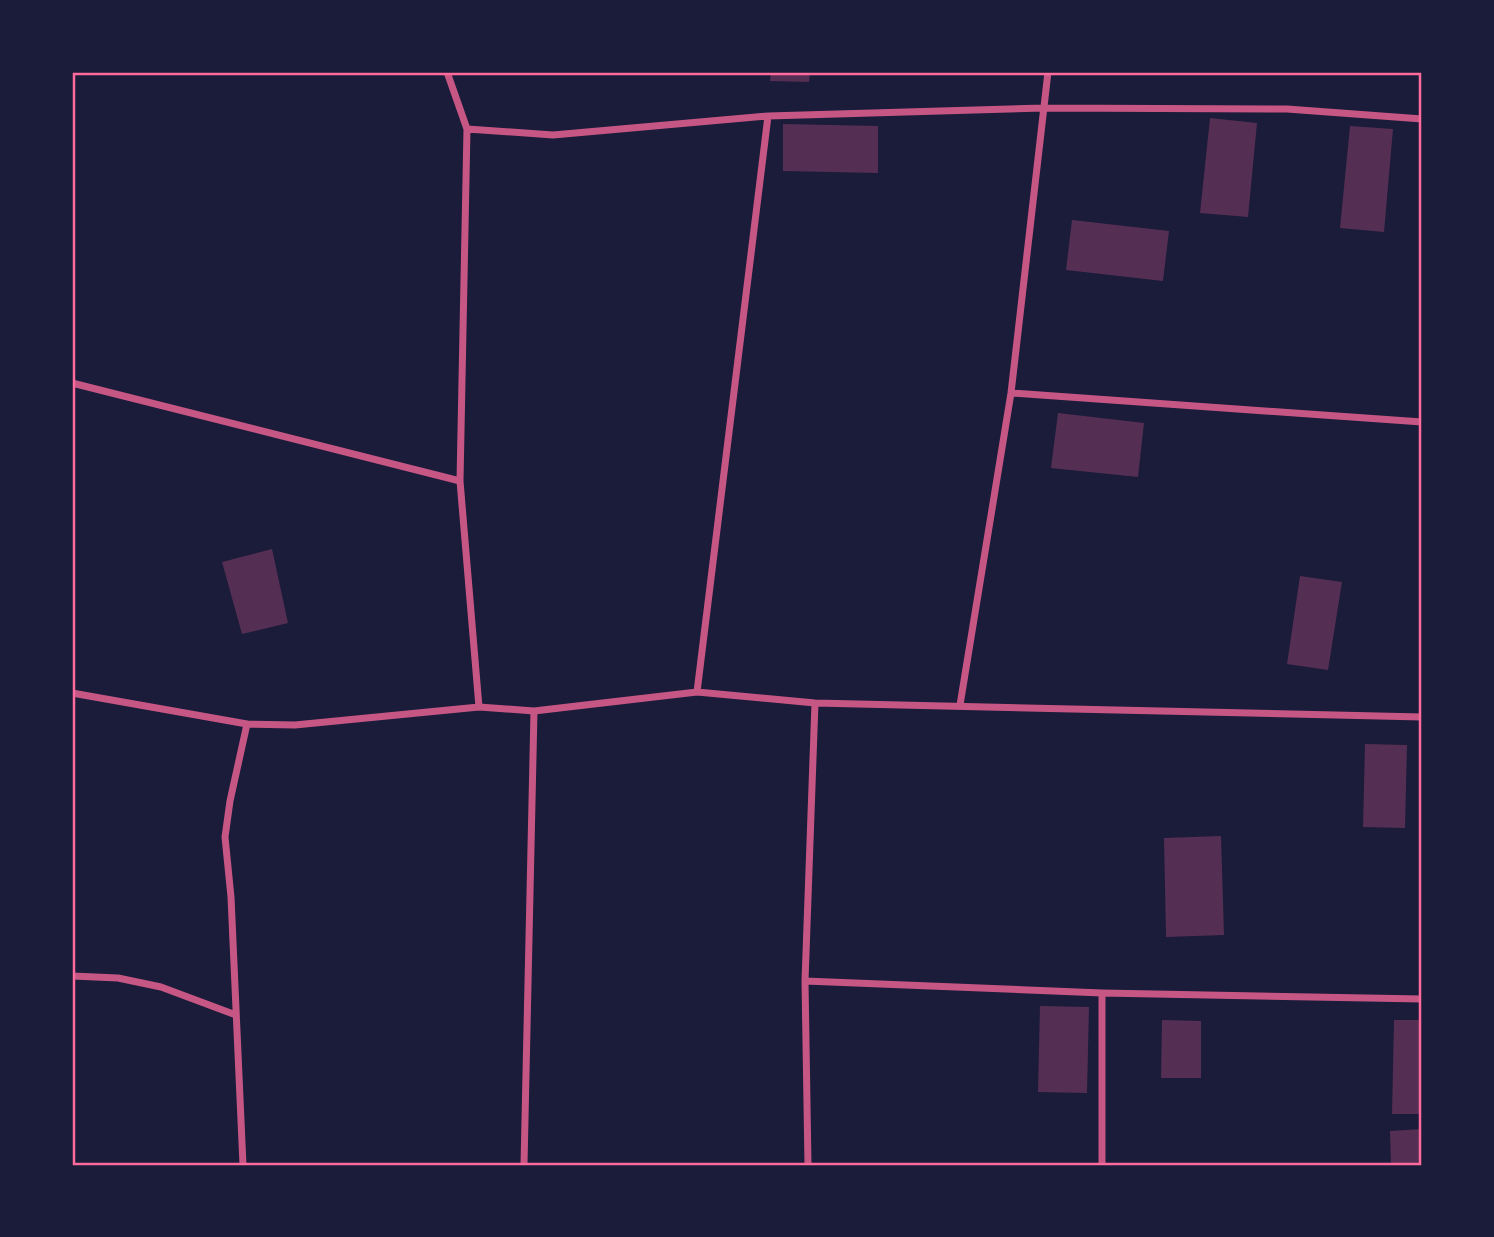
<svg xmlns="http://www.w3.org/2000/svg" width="1494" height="1237" viewBox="0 0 1494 1237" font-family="'Public Sans',sans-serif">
  <rect width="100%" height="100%" fill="#1b1b3a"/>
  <!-- building -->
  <path fill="#542f53" d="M771 72H810L809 82 770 81Z
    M1210 118 1257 123 1248 217 1200 213Z
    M783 124 878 126V173L783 171Z
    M1350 126 1393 129 1384 232 1340 228Z
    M1072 220 1169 231 1163 281 1066 270Z
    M1058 413 1144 423 1138 477 1051 468Z
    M272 549 288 623 242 634 222 562Z
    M1300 576 1342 582 1328 670 1287 664Z
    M1365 744 1407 745 1405 828 1363 827Z
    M1221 836 1224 935 1166 937 1164 838Z
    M1040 1006 1089 1007 1087 1093 1038 1092Z
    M1162 1020 1201 1021V1078H1161Z
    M1394 1020H1422V1114H1392Z
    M1422 1129V1165H1391L1390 1131Z"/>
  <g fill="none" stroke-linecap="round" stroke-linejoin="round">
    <!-- minor -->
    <path stroke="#c65784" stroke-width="7" d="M447 72 467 129 460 481 479 707
      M467 129 553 135 768 116 1044 108 1287 109 1422 119
      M72 383 460 481
      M1011 393 1422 422
      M697 692 768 116
      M72 693 247 724 295 725 479 707 534 711 697 692 815 703 1422 717
      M960 705 1011 393 1048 72
      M72 976 118 978 161 987 236 1015
      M805 981 1102 993 1422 999
      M1102 993V1165
      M243 1165 231 897 225 837 230 801 247 724
      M524 1165 534 711
      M808 1165 805 981 815 703"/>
  </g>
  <!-- border -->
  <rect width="1494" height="1237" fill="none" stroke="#1b1b3a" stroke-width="147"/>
  <rect x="74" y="74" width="1346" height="1090" fill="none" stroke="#ff6b9d" stroke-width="2.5"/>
</svg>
